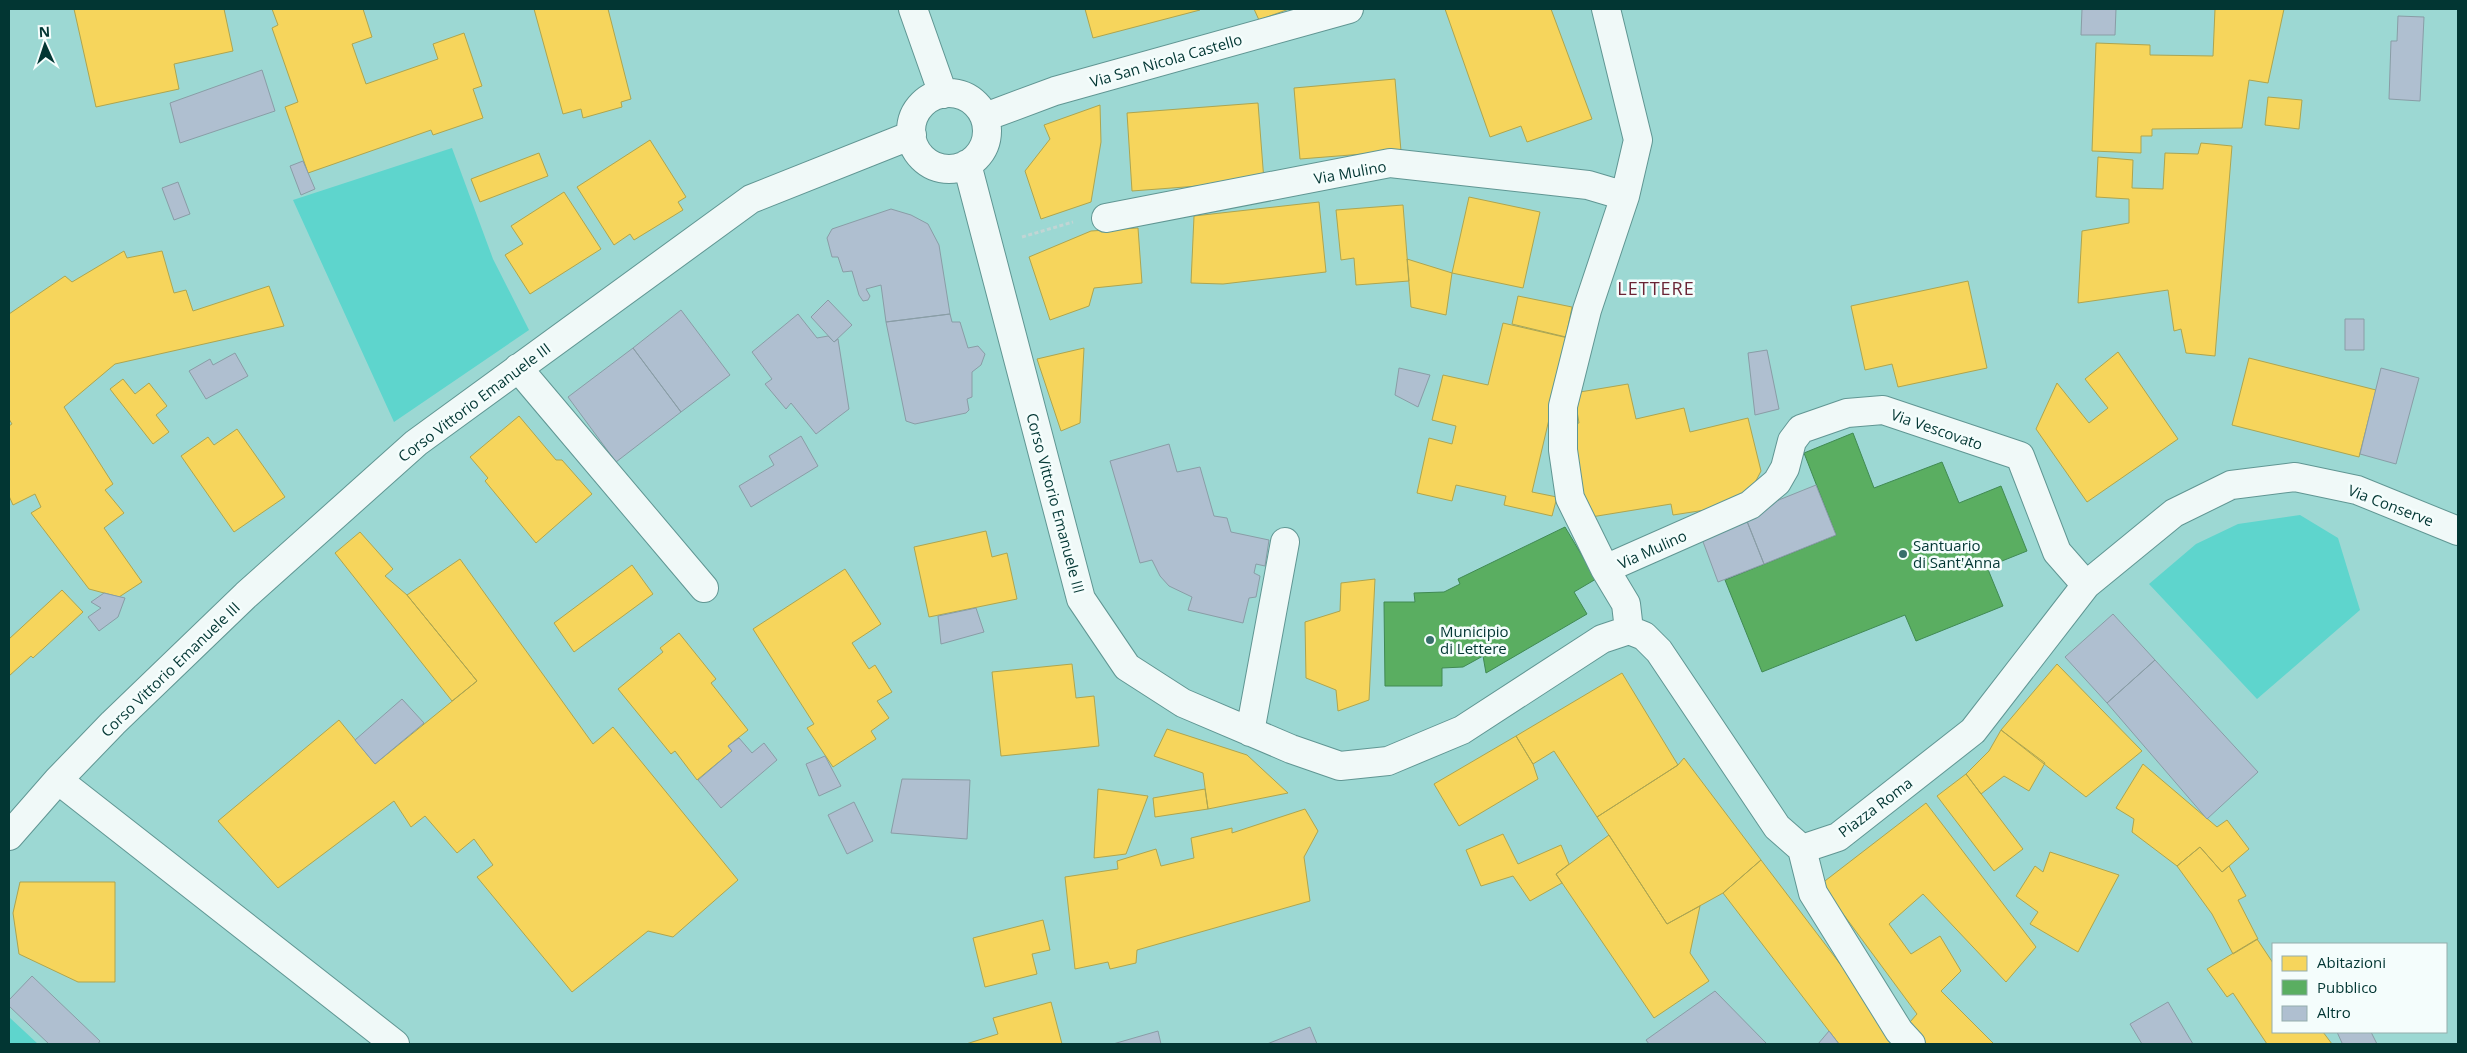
<svg xmlns="http://www.w3.org/2000/svg" width="2467" height="1053" viewBox="0 0 2467 1053" font-family="'Open Sans',sans-serif">
  <rect width="100%" height="100%" fill="#9cd8d3"/>
  <!-- green -->
  <path fill="#5ed5cd" d="M452 148 493 259 529 330 394 422 293 200Z
    M2300 515 2338 538 2360 610 2257 699 2149 584 2196 544 2238 524Z
    M9 1017 38 1044H9Z"/>
  <!-- homes -->
  <path fill="#f6d55c" stroke="#ada550" d="M74 9H224L233 51 174 64 179 89 96 107Z
    M272 9H363L372 37 352 44 366 84 438 59 433 44 464 33 482 86 473 89 483 118 433 135 431 130 308 173 285 107 298 102 272 28 278 25Z
    M534 9H608L631 99 621 102 622 107 583 118 581 109 563 114Z
    M1085 9H1200V10L1093 38Z
    M1254 9H1289L1259 20Z
    M1445 9H1551L1592 119 1527 142 1521 126 1490 137Z
    M2215 9H2284L2268 83 2249 80 2242 128 2152 129V136H2141V153L2092 151 2096 43 2150 45V55L2213 56Z
    M1395 79 1401 151 1300 159 1294 88Z
    M2268 97 2302 100 2299 129 2265 125Z
    M1258 103 1264 181 1132 191 1127 113Z
    M1100 105 1101 142 1091 202 1041 219 1025 171 1050 139 1044 125Z
    M650 140 686 197 678 202 683 210 634 240 630 234 614 245 577 187Z
    M2201 143 2232 146 2215 356 2186 353 2181 329 2174 331 2168 290 2078 303 2082 231 2129 223V199L2096 197 2098 157 2133 160 2132 188 2163 189 2165 153 2198 154Z
    M539 153 548 176 480 202 471 179Z
    M564 192 601 249 530 294 505 255 523 244 511 226Z
    M1469 197 1540 212 1523 288 1452 273Z
    M1319 202 1326 272 1223 284 1191 283 1194 216Z
    M1403 205 1409 281 1356 285 1354 258 1341 260 1336 210Z
    M1138 228 1142 283 1094 288 1089 306 1050 320 1029 257 1091 231Z
    M124 251 127 258 162 251 174 293 186 290 193 311 269 286 284 326 115 364 64 407 113 484 105 490 124 513 104 528 142 582 119 597 89 589 31 513 41 507 35 494 13 505 9 496V426L12 424 9 419V314L65 276 72 282Z
    M1407 259 1452 273 1446 315 1411 307Z
    M1968 281 1987 368 1898 387 1892 364 1865 370 1851 306Z
    M1518 296 1572 307 1566 337 1512 324Z
    M1503 323 1568 338 1532 492 1557 497 1552 516 1504 505 1506 496 1456 485 1452 501 1417 493 1429 438 1452 444 1456 426 1432 420 1443 375 1488 385Z
    M1084 348 1080 423 1061 431 1037 359Z
    M2118 352 2178 439 2087 502 2036 429 2057 383 2089 423 2108 408 2085 379Z
    M2249 358 2376 390 2359 457 2232 425Z
    M123 379 135 394 149 383 167 406 156 415 169 432 153 444 110 389Z
    M1628 384 1636 419 1684 408 1690 432 1748 418 1761 471 1744 504 1673 515 1671 504 1585 518 1570 425 1579 423 1574 393Z
    M519 416 556 460H562L592 494 536 543 485 481 488 478 470 457Z
    M237 429 285 497 234 532 181 456 208 437 214 445Z
    M986 531 992 557 1007 553 1017 599 929 617 914 547Z
    M360 532 393 569 385 576 407 595 477 681 452 701 335 553Z
    M460 559 593 744 613 727 738 880 673 937 648 931 572 992 477 877 493 865 474 839 457 853 425 816 411 827 394 801 278 888 218 821 339 720 375 764 477 681 407 595Z
    M632 565 653 594 574 652 554 623Z
    M845 569 881 624 852 643 869 669 875 665 892 692 877 701 889 718 871 731 876 739 833 767 807 728 814 724 753 629Z
    M1375 579 1369 700 1338 711 1336 690 1306 678 1305 622 1340 611 1341 583Z
    M62 590 83 612 33 658 31 656 9 676V639Z
    M679 633 716 679 711 683 748 730 728 746 732 751 697 780 675 751 671 754 618 689 663 652 660 648Z
    M1072 664 1076 698 1094 696 1099 746 1001 756 992 672Z
    M2057 664 2142 751 2086 797 2001 730Z
    M1622 673 1678 765 1597 817 1554 751 1533 764 1516 736Z
    M1167 729 1247 755 1288 793 1208 809 1203 773 1154 756Z
    M2001 730 2045 763 2029 791 2004 776 1981 794 1966 774 1989 751Z
    M1516 736 1533 764 1538 779 1459 826 1434 784Z
    M1684 758 1761 860 1723 893 1667 924 1597 817 1678 765Z
    M2143 764 2217 827 2227 820 2249 849 2222 872 2200 847 2177 866 2132 832 2134 819 2116 808Z
    M1966 774 2023 849 1994 871 1937 796Z
    M1098 789 1148 796 1126 854 1094 858Z
    M1205 789 1208 809 1155 817 1153 798Z
    M1926 803 2036 947 2006 982 1923 894 1889 924 1911 954 1940 936 1961 971 1941 991 1994 1044H1920L1903 1030 1917 1014 1821 884Z
    M1305 809 1318 831 1304 857 1310 901 1137 950 1136 963 1110 969 1108 962 1075 969 1065 877 1118 869 1117 861 1156 849 1161 866 1194 858 1191 838 1232 828V833Z
    M1503 834 1518 864 1561 845 1569 864 1556 874 1562 883 1530 901 1513 876 1481 886 1466 850Z
    M1609 835 1667 924 1700 906 1690 953 1709 981 1654 1018 1556 874Z
    M2200 847 2222 872 2229 866 2246 896 2238 900 2258 939 2233 954 2212 914 2177 866Z
    M2050 852 2119 875 2078 952 2030 924 2038 912 2016 896 2035 866 2043 872Z
    M1761 860 1901 1044H1839L1723 893Z
    M20 882H115V982H78L19 954 13 913Z
    M1043 920 1050 950 1032 954 1037 974 985 987 973 938Z
    M2257 939 2273 963V1032H2323L2332 1044H2267L2233 993 2227 997 2207 969Z
    M1051 1002 1062 1044H966L998 1034 993 1018Z"/>
  <!-- public -->
  <path fill="#5aae61" stroke="#408a53" d="M1853 433 1874 488 1942 462 1959 503 2001 486 2027 551 1987 567 2003 606 1916 641 1905 615 1762 672 1725 580 1836 535 1804 453Z
    M1565 527 1596 579 1574 592 1587 614 1486 673 1483 656 1463 667 1442 668V686H1385L1384 602H1415L1414 593 1444 592 1460 584 1458 579Z"/>
  <!-- building -->
  <path fill="#afbfd0" stroke="#899da6" d="M2082 9H2116L2115 35H2081Z
    M2398 16 2424 17 2420 101 2389 99 2391 41H2397Z
    M262 70 275 111 180 143 170 103Z
    M303 161 315 189 301 195 290 166Z
    M178 182 190 214 174 220 162 188Z
    M891 209 911 215 928 224 939 245 950 314 886 322 881 285 866 289 870 296 868 300 863 301 859 295 852 271 843 272 838 257H832L827 238 832 229Z
    M828 300 852 325 834 342 811 317Z
    M681 310 730 375 681 412 633 348Z
    M798 314 817 338 828 336 834 342 838 339 849 409 816 434 791 403 786 409 765 384 772 379 752 352Z
    M950 314 952 322H960L968 348 978 346 985 354 981 365 972 372V397L967 399 969 410 966 413 915 424 906 421 886 322Z
    M2345 319H2364V350H2345Z
    M633 348 681 412 616 462 568 397Z
    M1767 350 1779 409 1755 415 1748 353Z
    M235 353 248 376 206 399 189 371 210 359 213 365Z
    M1399 368 1430 375 1418 407 1395 395Z
    M2381 368 2419 378 2396 464 2360 454Z
    M801 436 818 466 751 507 739 486 774 465 769 456Z
    M1169 444 1177 472 1200 467 1214 516 1227 518 1231 532 1269 540 1265 566 1256 564 1254 573 1260 576 1256 597 1249 598 1243 623 1188 610 1192 597 1169 586 1160 576 1152 560 1140 563 1110 461Z
    M1816 485 1836 535 1764 564 1744 514Z
    M1747 521 1764 564 1718 582 1702 539Z
    M104 593 125 598 118 617 99 631 88 617 101 608 91 602Z
    M976 608 984 632 941 644 938 616Z
    M2113 614 2155 660 2107 703 2065 657Z
    M2155 660 2258 772 2207 819 2107 703Z
    M402 699 424 723 375 764 355 740Z
    M739 738 752 753 764 743 777 760 721 808 698 780 732 751 728 746Z
    M825 756 841 786 819 796 806 764Z
    M902 779 970 780 967 839 891 833Z
    M854 802 873 841 847 854 828 815Z
    M32 976 100 1041 98 1044H49L9 1006V1000Z
    M1715 991 1767 1044H1649L1646 1040Z
    M2168 1002 2193 1044H2142L2130 1024Z
    M1310 1027 1317 1044H1267Z
    M1158 1031 1161 1044H1113Z
    M1829 1031 1839 1044H1818Z
    M2337 1032H2371L2377 1044H2341L2342 1043Z"/>
  <g fill="none" stroke-linecap="round" stroke-linejoin="round">
    <!-- minor casing -->
    <g stroke="#609693" stroke-width="30">
      <path id="minor" d="M913 9 943 94
        M1606 9 1638 140 1625 196 1587 310 1563 406V450L1570 498 1605 569 1626 604 1629 630
        M911 131a38 38 0 1 1 76 0a38 38 0 1 1-76 0Z
        M985 117 1055 91 1349 9
        M967 164 1081 599 1127 667 1183 703 1291 749 1340 766 1388 761 1462 730 1602 639 1629 630
        M1106 218 1390 163 1588 185 1625 196
        M518 368 704 588
        M1605 569 1750 505 1777 482 1785 468 1792 441 1801 429 1847 413 1883 410 2020 456 2057 552 2086 585
        M1629 630 1644 636 1659 651 1777 827 1802 849
        M1250 732 1285 542
        M58 780 395 1044
        M9 836 58 780 113 723 246 595 416 443 751 199 912 135
        M1802 849 1838 837 1973 731 2086 585 2174 513 2231 485 2295 477 2357 490 2458 531
        M1802 849 1813 893 1899 1031 1911 1044"/>
    </g>
    <!-- path -->
    <path stroke="#c1d5d4" stroke-width="3" stroke-dasharray="4 2.5" stroke-linecap="butt" d="M1022 237 1073 222"/>
    <!-- minor -->
    <use href="#minor" stroke="#f0f9f8" stroke-width="28"/>
  </g>
  <!-- markers -->
  <g fill="#386f6b" stroke="#f4fdfc" stroke-width="2">
    <circle cx="1903" cy="554" r="5"/>
    <circle cx="1430" cy="640" r="5"/>
  </g>
  <g text-anchor="middle" dominant-baseline="central" stroke-width="5" stroke-linejoin="round" paint-order="stroke">
    <!-- street labels -->
    <g font-size="15" fill="#023633" stroke="#f4fdfc">
      <text transform="translate(1166 60) rotate(-16)">Via San Nicola Castello</text>
      <text transform="translate(1350 172) rotate(-10)">Via Mulino</text>
      <text transform="translate(474 402) rotate(-37)">Corso Vittorio Emanuele III</text>
      <text transform="translate(1937 429) rotate(19)">Via Vescovato</text>
      <text transform="translate(1056 503) rotate(75)">Corso Vittorio Emanuele III</text>
      <text transform="translate(2391 505) rotate(21)">Via Conserve</text>
      <text transform="translate(1652 549) rotate(-24)">Via Mulino</text>
      <text transform="translate(170 669) rotate(-44)">Corso Vittorio Emanuele III</text>
      <text transform="translate(1875 807) rotate(-37)">Piazza Roma</text>
    </g>
    <!-- poi labels -->
    <g font-size="15" fill="#023633" stroke="#f4fdfc" text-anchor="start">
      <text x="1913" y="545">Santuario<tspan x="1913" dy="17">di Sant'Anna</tspan></text>
      <text x="1440" y="631">Municipio<tspan x="1440" dy="17">di Lettere</tspan></text>
    </g>
    <!-- quarter labels -->
    <g font-size="18" letter-spacing="1" fill="#6a2435" stroke="#f4fdfc">
      <text x="1656" y="288">LETTERE</text>
    </g>
  </g>
  <!-- border -->
  <rect width="2467" height="1053" fill="none" stroke="#023633" stroke-width="20"/>
  <!-- legend -->
  <rect x="2272" y="943" width="175" height="90" fill="#f4fdfc" stroke="#93adac"/>
  <rect x="2282" y="956" width="25" height="15" fill="#f6d55c" stroke="#93adac"/>
  <text x="2317" y="968" font-size="15" fill="#023633">Abitazioni</text>
  <rect x="2282" y="980" width="25" height="15" fill="#5aae61" stroke="#93adac"/>
  <text x="2317" y="993" font-size="15" fill="#023633">Pubblico</text>
  <rect x="2282" y="1006" width="25" height="15" fill="#afbfd0" stroke="#93adac"/>
  <text x="2317" y="1018" font-size="15" fill="#023633">Altro</text>
  <!-- north arrow -->
  <g transform="translate(45 45) rotate(357)" stroke="#f4fdfc" stroke-width="4" paint-order="stroke">
  <path d="M0-4L9 19L0 12L-9 19Z" fill="#023633"/>
  <text y="-8" font-size="14" font-weight="bold" text-anchor="middle" fill="#023633">N</text>
  </g>
</svg>
